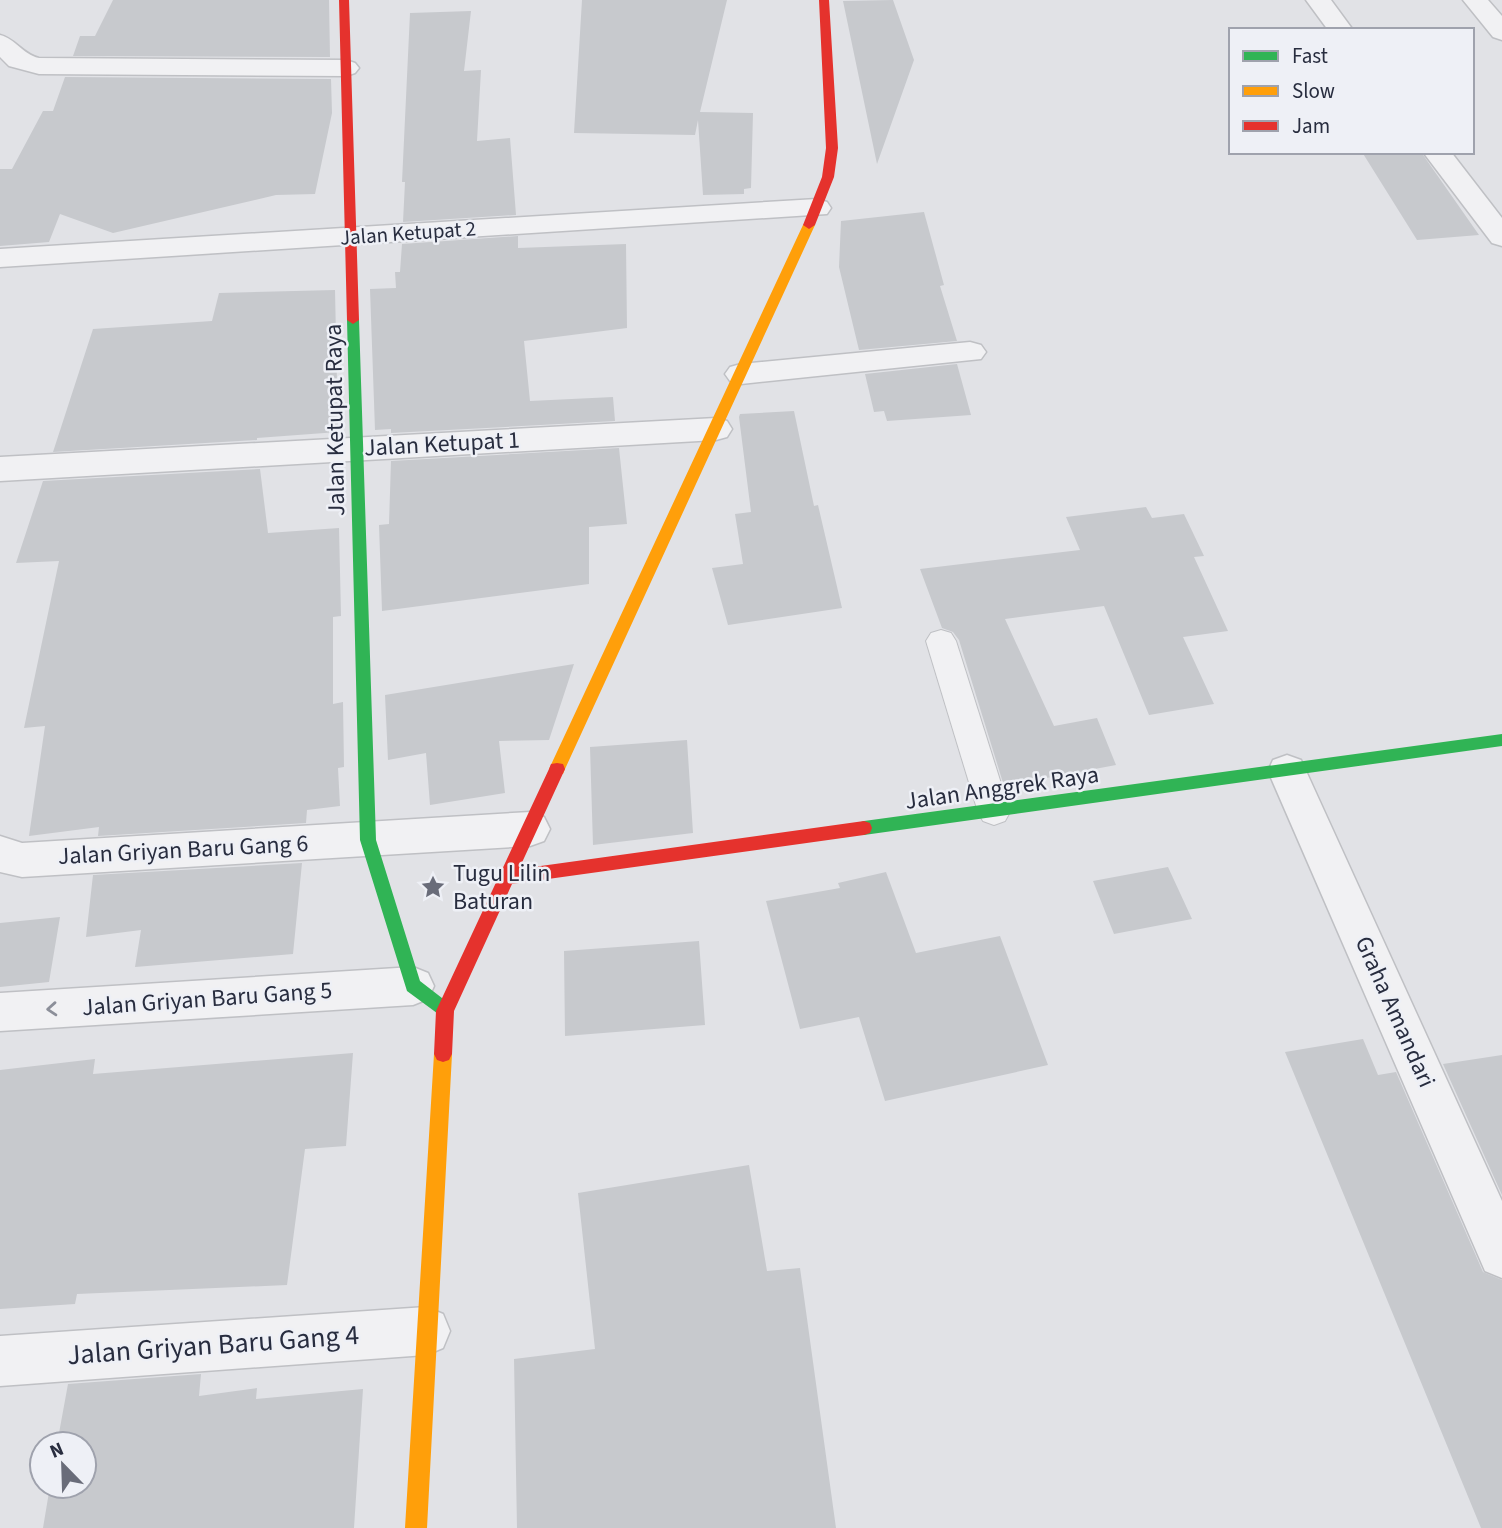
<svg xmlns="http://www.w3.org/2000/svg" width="1502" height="1528" viewBox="0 0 1502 1528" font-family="'Source Sans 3',sans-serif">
  <rect width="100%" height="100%" fill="#e1e2e6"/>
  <!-- building -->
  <path fill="#c7c9cd" d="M113 0H329L330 57 73 56 80 36H95Z
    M582 0H727L700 112 753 113 751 188 744 189V194L703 195 698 120 695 135 574 133Z
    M893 0 914 60 877 164 843 1Z
    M471 11 464 71 481 70 477 141 510 138 516 215 403 222 405 182H402L410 13Z
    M65 77 331 79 332 113 315 194 276 195 113 233 60 214 49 242 0 246V169H12L43 111H53Z
    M1362 152H1421L1479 235 1417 240Z
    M924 212 944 285 940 286 957 341 859 350 839 267 841 221Z
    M518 236V248L626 244 627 328 524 341 530 401 613 397 615 421 391 433V429L375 430 370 289 396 288 395 272H400L402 244Z
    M335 290 338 432 257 438V440L53 452 93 329 212 321 219 293Z
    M957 364 971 415 887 421 884 411 874 412 865 374Z
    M794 411 814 506 818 505 842 608 728 625 712 568 743 564 735 514 751 512 739 417 740 414Z
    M619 448 627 524 589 527V584L382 611 379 525 389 524 391 461Z
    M260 469 268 533 339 528 341 616 333 617V704L343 702 344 767 338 768 340 806 307 810 306 823 98 836 99 827 29 836 45 726 24 728 59 561 16 563 43 481Z
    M1146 507 1152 518 1184 514 1204 556 1194 557 1228 631 1183 637 1214 704 1149 715 1104 606 1005 619 1054 726 1097 718 1116 765 1004 786 959 640 953 632 942 628 920 569 1080 550 1066 517Z
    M574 664 549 740 499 741 505 793 430 805 426 753 388 760 385 695Z
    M687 740 693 833 593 845 590 747Z
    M302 863 293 954 135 967 141 930 86 937 93 875Z
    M1168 867 1192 919 1114 934 1093 881Z
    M886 872 916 953 1000 936 1048 1065 885 1101 859 1017 800 1029 766 901 840 888 838 883Z
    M60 917 49 982 0 987V923Z
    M699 941 705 1025 565 1036 564 951Z
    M1363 1039 1378 1075 1396 1072 1483 1272 1502 1280V1528H1481L1285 1052Z
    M353 1053 346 1146 305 1149 287 1285 77 1294 75 1304 0 1309V1070L95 1059 93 1074Z
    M1502 1055V1195L1443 1064Z
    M749 1165 767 1271 800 1268 836 1528H517L514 1359 595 1349 578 1193Z
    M201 1374 199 1396 257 1388 256 1399 363 1389 354 1528H43L50 1486H84V1444H57L68 1384Z"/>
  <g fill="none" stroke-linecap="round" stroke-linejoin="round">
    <!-- lane casing -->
    <g stroke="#bfc0c4" stroke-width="2">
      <path id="lane" d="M941 630 951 633 956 641 1010 812 1005 821 994 825 983 821 978 812 926 641 931 633Z"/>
    </g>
    <!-- street casing -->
    <g stroke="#bfc0c4" stroke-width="3">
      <path id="street" d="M1306 0H1331L1353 30H1328Z
        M1463 0H1488L1502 16V40L1493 37Z
        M0 35C16 39 22 54 39 58L346 60 355 63 359 68 355 73 346 76 39 74 9 66 0 57Z
        M1423 152H1451L1502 218V246L1492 243Z
        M817 199 827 202 831 208 827 214 0 267V249Z
        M970 342 981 345 986 352 981 359 741 384 730 381 725 374 730 367 741 364Z
        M716 418 727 421 732 429 727 437 716 440 0 481V457Z
        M1287 755 1301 760 1306 771 1502 1201V1278L1485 1271 1268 771 1273 760Z
        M530 812 544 817 550 829 544 841 530 846 22 877 0 872V836L22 843Z
        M413 967 428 973 434 986 428 999 413 1005 0 1031V993Z
        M426 1307 443 1314 450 1331 443 1348 426 1355 0 1386V1336Z"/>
    </g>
    <!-- lane -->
    <use href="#lane" fill="#f1f1f3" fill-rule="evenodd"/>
    <!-- street -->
    <use href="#street" fill="#f1f1f3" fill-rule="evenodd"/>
    <!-- fast -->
    <path fill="#30b455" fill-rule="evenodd" d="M353 316 359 320 376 840 420 981 451 1005 454 1011 451 1017 445 1019 407 991 360 840 347 320Z
      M1502 734V746L864 835 858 833 856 828 858 823 864 821Z"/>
    <!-- slow -->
    <path fill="#ff9f0a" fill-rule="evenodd" d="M809 221 815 225 565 769 563 774H551L549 769 803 225Z
      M443 1046 449 1048 452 1054 427 1528H405L434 1054 437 1048Z"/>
    <!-- jam -->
    <path fill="#e5322d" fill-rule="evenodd" d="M339 0H349L359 320 353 324 347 320Z
      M819 0H829L838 148 834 177 815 225 809 229 803 225 822 177 826 148Z
      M557 763 563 764 565 769 519 869 864 821 870 823 872 828 870 833 864 835 512 884 454 1011 452 1054 449 1060 443 1062 437 1060 434 1054 436 1011 549 769 551 764Z"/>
  </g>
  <!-- one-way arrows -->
  <defs><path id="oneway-chevron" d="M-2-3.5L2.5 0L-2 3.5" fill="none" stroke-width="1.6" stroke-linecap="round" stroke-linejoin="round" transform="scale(1.75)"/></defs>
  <use stroke="#8c8f99" href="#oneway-chevron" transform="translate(52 1009) rotate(176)"/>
  <!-- icons -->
  <defs>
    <g id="sight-bare" transform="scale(1.89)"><path d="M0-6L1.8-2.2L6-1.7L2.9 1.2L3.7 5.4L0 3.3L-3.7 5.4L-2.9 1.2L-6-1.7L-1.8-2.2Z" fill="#696c79" stroke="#eef0f6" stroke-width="2.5" paint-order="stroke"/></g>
  </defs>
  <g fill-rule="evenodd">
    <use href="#sight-bare" x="433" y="887"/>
  </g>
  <g text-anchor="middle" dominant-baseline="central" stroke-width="5" stroke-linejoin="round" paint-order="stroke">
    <!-- far-street labels -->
    <g font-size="21" fill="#282d3f" stroke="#eef0f6">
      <text transform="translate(408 233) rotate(-4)">Jalan Ketupat 2</text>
    </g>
    <!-- street labels -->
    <g font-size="24" fill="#282d3f" stroke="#eef0f6">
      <text transform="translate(335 420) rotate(-91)">Jalan Ketupat Raya</text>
      <text transform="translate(442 444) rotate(-3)">Jalan Ketupat 1</text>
      <text transform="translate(1002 788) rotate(-8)">Jalan Anggrek Raya</text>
      <text transform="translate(183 850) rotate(-3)">Jalan Griyan Baru Gang 6</text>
      <text transform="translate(207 999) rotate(-4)">Jalan Griyan Baru Gang 5</text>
      <text transform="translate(1395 1012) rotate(66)">Graha Amandari</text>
    </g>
    <!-- poi labels -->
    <g font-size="24" fill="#282d3f" stroke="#eef0f6" text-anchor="start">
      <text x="453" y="873">Tugu Lilin<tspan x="453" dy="28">Baturan</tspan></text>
    </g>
    <!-- near-street labels -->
    <g font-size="28" fill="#282d3f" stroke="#eef0f6">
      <text transform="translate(213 1345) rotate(-4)">Jalan Griyan Baru Gang 4</text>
    </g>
  </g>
  <!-- legend -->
  <rect x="1229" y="28" width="245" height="126" fill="#eef0f6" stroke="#9fa2ad" stroke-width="2"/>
  <rect x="1243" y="51" width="35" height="10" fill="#30b455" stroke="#9fa2ad" stroke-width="2"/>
  <text x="1292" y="63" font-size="21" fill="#282d3f">Fast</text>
  <rect x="1243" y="86" width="35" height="10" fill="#ff9f0a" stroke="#9fa2ad" stroke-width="2"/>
  <text x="1292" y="98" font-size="21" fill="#282d3f">Slow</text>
  <rect x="1243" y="121" width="35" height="10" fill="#e5322d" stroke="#9fa2ad" stroke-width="2"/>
  <text x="1292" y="133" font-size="21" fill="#282d3f">Jam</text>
  <!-- north arrow -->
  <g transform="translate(63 1465) rotate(337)"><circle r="33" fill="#eef0f6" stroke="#9fa2ad" stroke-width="2"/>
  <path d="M0-5L12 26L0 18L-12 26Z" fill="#696c79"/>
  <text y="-10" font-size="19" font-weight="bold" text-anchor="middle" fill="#282d3f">N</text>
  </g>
</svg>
